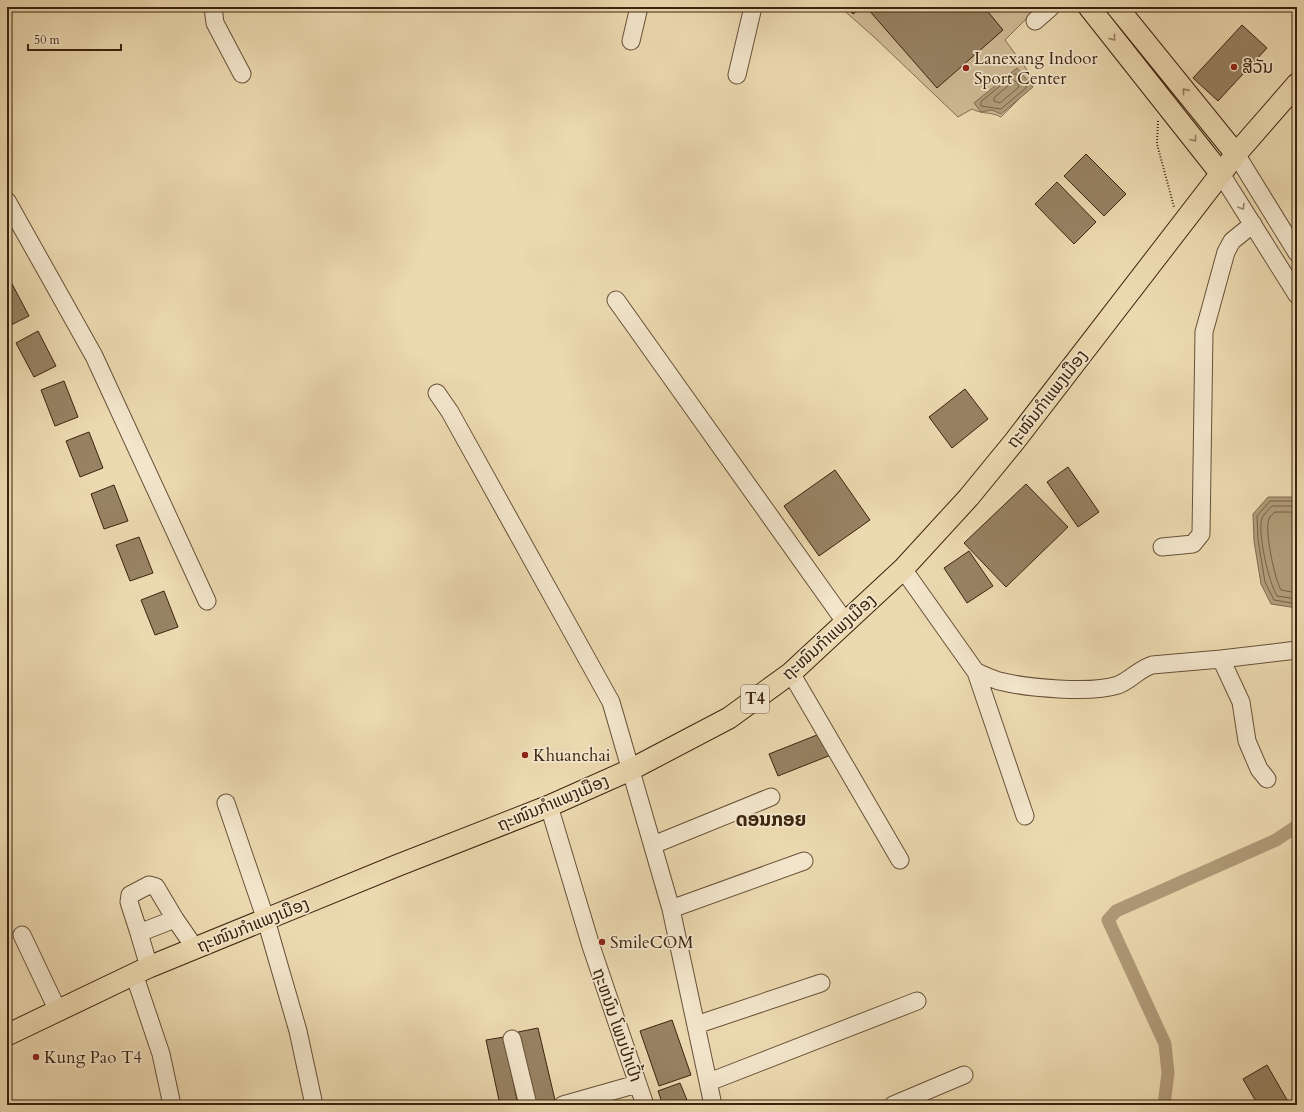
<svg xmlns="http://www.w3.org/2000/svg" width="1304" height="1112" viewBox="0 0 1304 1112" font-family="Cardo,'Noto Sans Lao',serif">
  <rect width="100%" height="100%" fill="#ecd9b0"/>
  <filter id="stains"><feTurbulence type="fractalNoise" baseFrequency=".005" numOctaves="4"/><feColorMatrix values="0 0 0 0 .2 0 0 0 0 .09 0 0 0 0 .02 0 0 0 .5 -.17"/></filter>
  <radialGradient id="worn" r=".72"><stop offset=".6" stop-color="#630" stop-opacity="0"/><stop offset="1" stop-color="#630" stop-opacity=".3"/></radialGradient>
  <!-- green -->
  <path fill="#ceba95" stroke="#846f52" d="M840 7H1038L1005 40 1036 82 1001 117C989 111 984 115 972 109L958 117 873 36Z"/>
  <!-- water -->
  <path fill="#b09b79" stroke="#816b4f" d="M1017 68 1033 87 1001 114 992 110 981 112 974 103Z
    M1268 497H1297V608L1271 604 1261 584 1254 541 1253 514Z"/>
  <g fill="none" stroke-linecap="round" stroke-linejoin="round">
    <!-- shore -->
    <path stroke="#766044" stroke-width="1" d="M1015 74 1017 75 1026 85V88L1001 109 981 106V102Z
      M1014 81 1017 82 1019 87 1000 103 994 101V98Z
      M1297 501H1270L1257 516 1258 540 1265 582 1274 600 1297 604
      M1297 506H1272C1269 509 1264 514 1262 518 1257 532 1269 583 1277 596L1297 599
      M1297 512H1275C1273 514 1270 516 1269 519 1264 530 1275 580 1281 590L1297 593"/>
    <!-- canal -->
    <path stroke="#b09b79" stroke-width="13" d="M1164 1105 1168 1073 1165 1044 1108 920 1116 911 1276 840 1297 826"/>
  </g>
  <!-- building -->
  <path fill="#978263" stroke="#3b240f" d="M847 7H862L853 14Z
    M984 7 1003 30 937 88 867 8Z
    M1242 25 1267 48 1218 101 1193 78Z
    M1086 154 1126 194 1104 216 1064 176Z
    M1057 182 1096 222 1074 244 1035 204Z
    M11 282 29 316 7 327V284Z
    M38 331 56 366 34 377 16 343Z
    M64 381 78 417 55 426 41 390Z
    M965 389 988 419 952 448 929 417Z
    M89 432 103 468 80 477 66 441Z
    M1068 467 1099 512 1078 527 1047 482Z
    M835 470 870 520 819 556 784 506Z
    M1026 484 1068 527 1006 587 964 543Z
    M114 485 128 521 104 529 91 494Z
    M139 537 153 573 130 581 116 545Z
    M969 551 993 586 967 603 944 568Z
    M164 591 178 627 155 635 141 600Z
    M822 733 831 755 778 776 769 754Z
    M672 1020 691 1075 659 1086 640 1031Z
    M538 1028 555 1100 534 1104 518 1032Z
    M504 1037 518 1105H500L486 1040Z
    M1267 1065 1290 1105H1258L1243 1079Z
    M680 1083 689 1105H663L658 1091Z
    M1013 1101 1014 1105H1001Z"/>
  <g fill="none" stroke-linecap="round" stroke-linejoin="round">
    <!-- minor casing -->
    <g stroke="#675137" stroke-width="19">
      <path id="minor" d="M213 7 215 23 242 74
        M1035 21 1051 7
        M631 41 639 7
        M737 75 753 7
        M1236 154 1297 253
        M1221 174 1297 295
        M7 201 94 356 207 601
        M616 300 846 623
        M437 393 450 412 611 702 671 909 713 1105
        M1162 547 1193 544 1201 534 1204 332 1226 252 1232 241 1253 224
        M903 569 976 672 1025 816
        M1221 659 1241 702 1247 741 1259 769 1267 779
        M976 672C984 675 992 679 999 681 1027 688 1091 694 1118 685 1131 680 1139 669 1152 665L1221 659 1297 650
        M791 673 900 860
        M226 803 266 920 298 1031 314 1105
        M549 806 591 946 645 1105
        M653 845 771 797
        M671 909 804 861
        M139 933 129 902 130 895 149 885 156 887 175 919
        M22 935 58 1011
        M149 967 139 933 175 919 195 948
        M134 974 161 1054 172 1105
        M696 1025 821 983
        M512 1039 528 1105
        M709 1082 917 1001
        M563 1105 637 1084
        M893 1105 964 1075"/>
    </g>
    <!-- major casing -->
    <g stroke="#3b240f" stroke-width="23">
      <path id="major" d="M1089 7 1221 174
        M1117 7 1236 154
        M7 1035 149 967 396 866 549 806 630 770 729 718 791 673 903 569 969 497 1014 442 1236 154 1297 84"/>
    </g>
    <!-- path -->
    <path stroke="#3b240f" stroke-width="2" stroke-dasharray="1 2" stroke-linecap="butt" d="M1158 121 1157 144 1174 207"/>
    <!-- minor -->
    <use href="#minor" stroke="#f3e6cc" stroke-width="17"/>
    <!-- major -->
    <use href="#major" stroke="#ecd9b0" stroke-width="21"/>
  </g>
  <!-- one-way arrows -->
  <defs><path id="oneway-chevron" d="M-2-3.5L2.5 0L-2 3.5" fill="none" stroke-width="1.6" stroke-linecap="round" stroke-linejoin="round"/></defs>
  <g stroke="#947e60">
    <use href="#oneway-chevron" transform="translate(1113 38) rotate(52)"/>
    <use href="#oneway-chevron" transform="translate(1185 91) rotate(-129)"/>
    <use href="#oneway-chevron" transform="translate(1194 139) rotate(52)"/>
  </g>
  <use stroke="#97856e" href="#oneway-chevron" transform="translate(1242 207) rotate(58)"/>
  <!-- markers -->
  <g fill="#8f2418" stroke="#f3e6cc" stroke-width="1.5">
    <circle cx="1234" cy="67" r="4"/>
    <circle cx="966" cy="68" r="4"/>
    <circle cx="525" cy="755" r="4"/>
    <circle cx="602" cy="942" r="4"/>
    <circle cx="36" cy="1057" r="4"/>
  </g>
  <g text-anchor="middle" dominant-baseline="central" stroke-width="3.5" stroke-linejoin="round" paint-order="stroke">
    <!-- shield labels -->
    <rect fill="#f3e6cc" stroke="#725e48" stroke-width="1" x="741" y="685" width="28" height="28" rx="3"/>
    <g font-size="16" font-weight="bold" fill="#3b240f">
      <text x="755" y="699">T4</text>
    </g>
    <!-- poi labels -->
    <g font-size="17" fill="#3b240f" stroke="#f3e6cc" text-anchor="start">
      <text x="974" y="58">Lanexang Indoor<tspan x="974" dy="20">Sport Center</tspan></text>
      <text x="1242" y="67">ສີວັນ</text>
      <text x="533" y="755">Khuanchai</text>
      <text x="610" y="942">SmileCOM</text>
      <text x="44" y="1057">Kung Pao T4</text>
    </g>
    <!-- street labels -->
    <g font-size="17" fill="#3b240f" stroke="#f3e6cc">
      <text transform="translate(1047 399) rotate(-52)">ຖະໜົນກຳແພງເມືອງ</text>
      <text transform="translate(829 637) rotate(-42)">ຖະໜົນກຳແພງເມືອງ</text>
      <text transform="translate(553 803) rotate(-23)">ຖະໜົນກຳແພງເມືອງ</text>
      <text transform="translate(253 925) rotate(-22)">ຖະໜົນກຳແພງເມືອງ</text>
      <text transform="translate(617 1025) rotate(71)">ຖະຫນົນ ໂພນປ່າເປົ້າ</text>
    </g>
    <!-- quarter labels -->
    <g font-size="19" font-weight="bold" fill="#3b240f" stroke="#f3e6cc">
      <text x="771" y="820">ດອນກອຍ</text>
    </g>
  </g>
  <!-- margin -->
  <rect width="1304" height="1112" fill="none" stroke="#ecd9b0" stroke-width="24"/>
  <rect x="8" y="8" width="1288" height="1096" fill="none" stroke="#3b240f" stroke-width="2"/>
  <rect x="12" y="12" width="1280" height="1088" fill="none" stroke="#3b240f"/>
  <!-- scale -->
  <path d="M28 44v6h93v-6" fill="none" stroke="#3b240f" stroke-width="2"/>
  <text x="34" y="44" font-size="12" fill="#3b240f" stroke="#f3e6cc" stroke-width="3" paint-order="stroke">50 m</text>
  <rect width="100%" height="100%" filter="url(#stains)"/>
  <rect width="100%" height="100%" fill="url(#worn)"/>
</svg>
